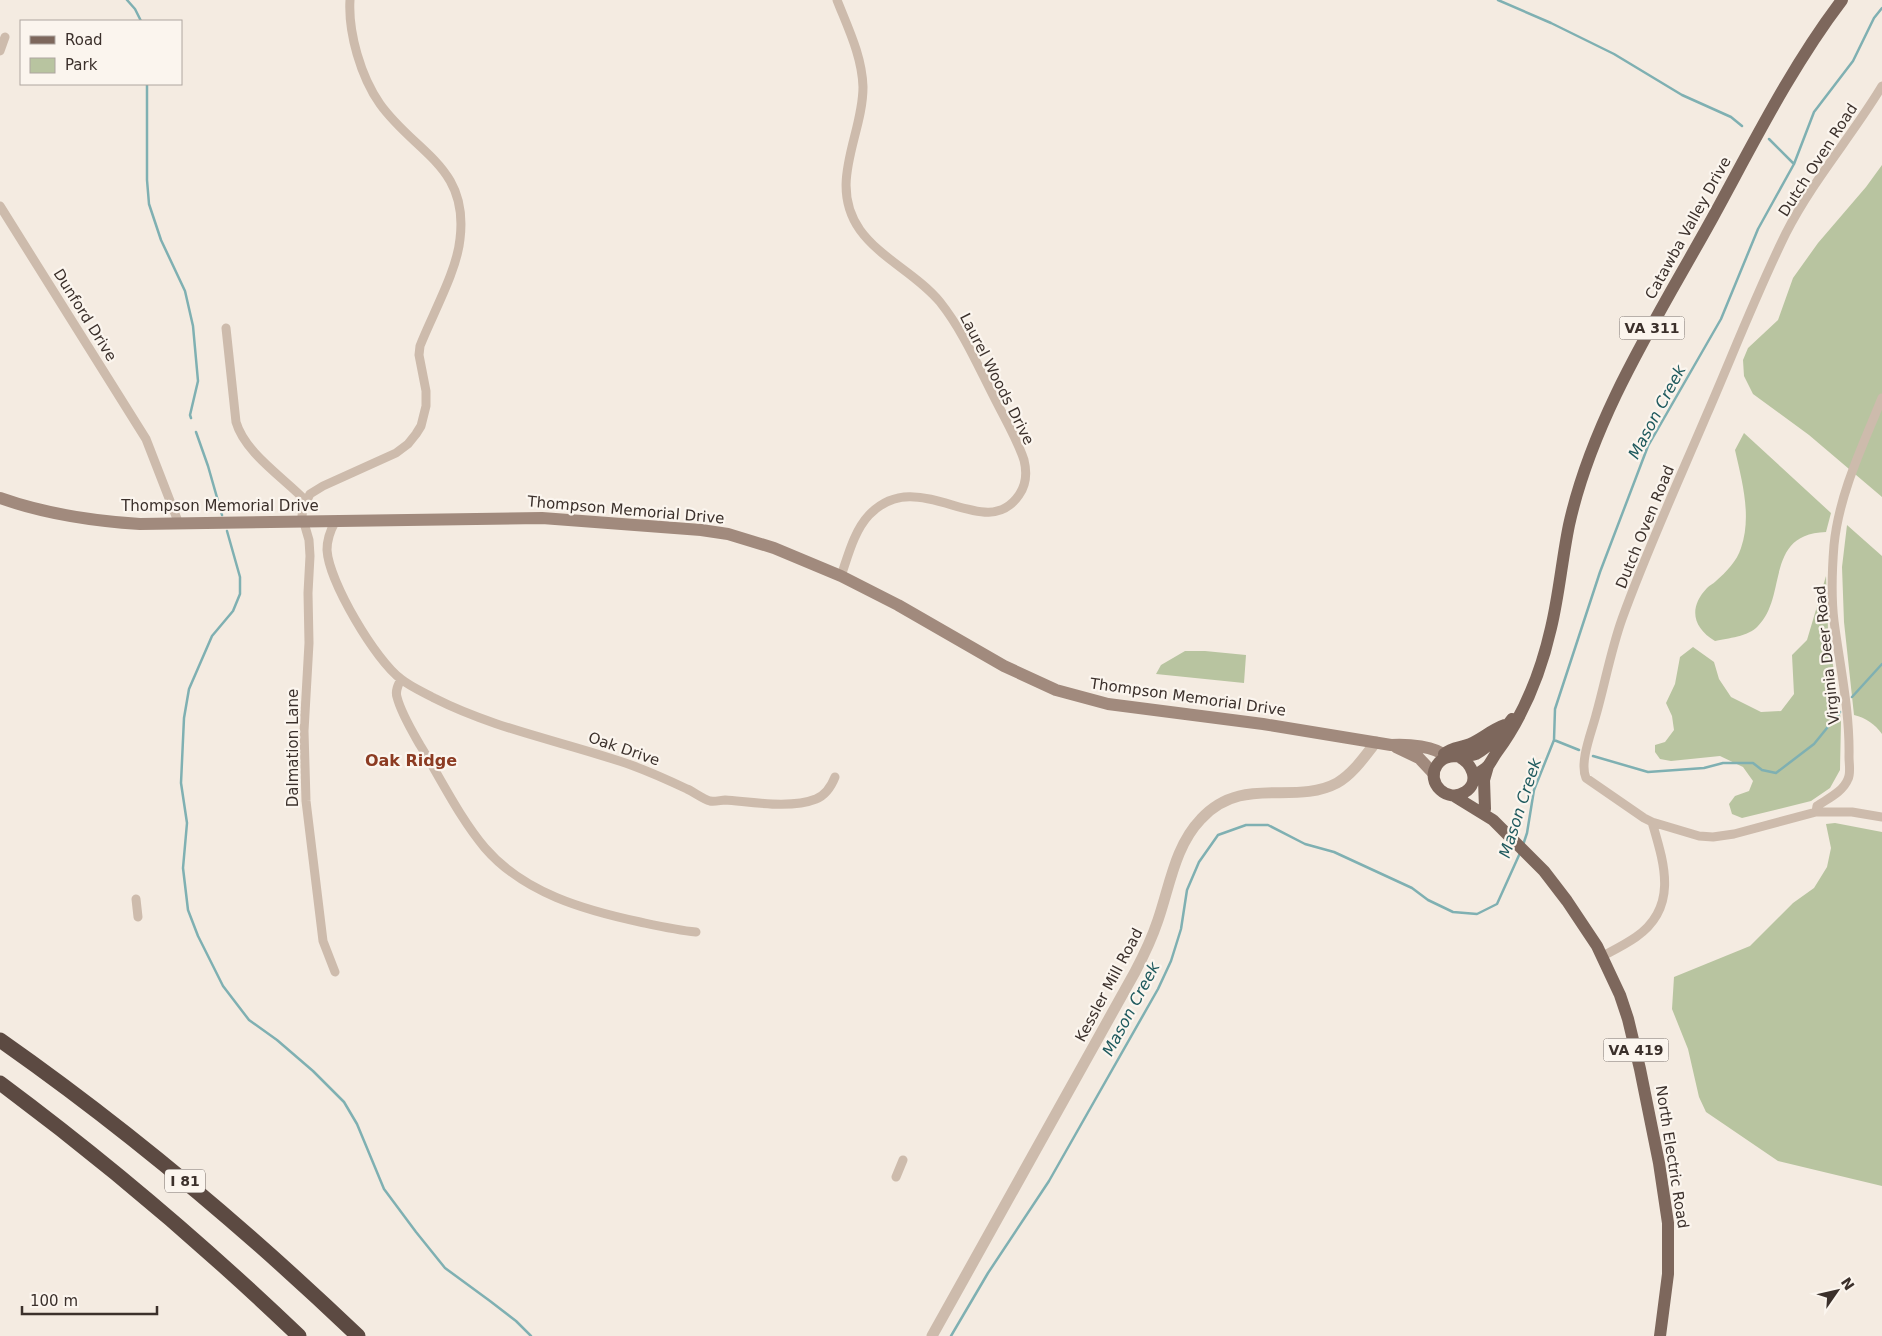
<svg xmlns="http://www.w3.org/2000/svg" width="1882" height="1336" viewBox="0 0 1882 1336" font-family="'DejaVu Sans',sans-serif">
  <rect width="100%" height="100%" fill="#f4ebe1"/>
  <!-- green -->
  <path fill="#b8c4a0" d="M1882 165V497L1809 435 1753 394 1744 376 1743 360 1748 348 1778 320 1793 278 1818 243 1866 187Z
    M1744 433 1831 513 1826 532C1764 534 1788 596 1758 626 1748 637 1728 638 1715 641 1693 628 1688 608 1707 588 1710 585 1713 584 1716 581 1726 572 1737 561 1741 548 1752 516 1742 481 1735 450Z
    M1847 525 1882 556V734C1875 724 1866 718 1854 715L1844 622 1842 567Z
    M1826 576 1828 630 1841 721 1840 770 1830 788 1811 801 1742 818 1732 814 1729 804 1735 796 1749 791 1753 781 1743 767 1720 756 1671 761 1660 759 1655 752V745L1665 742 1674 730 1672 716 1666 703 1675 684 1680 657 1693 647 1714 662 1719 679 1731 697 1761 712 1781 711 1794 694 1792 655 1807 640Z
    M1185 651H1205L1246 655 1244 683 1156 674 1161 665Z
    M1835 823 1882 832V1186L1778 1161 1706 1112 1699 1097 1688 1049 1672 1009 1674 977 1750 946 1793 903 1814 888 1827 867 1831 848 1826 824Z"/>
  <g fill="none" stroke-linecap="round" stroke-linejoin="round">
    <!-- stream -->
    <path stroke="#7fb0b2" stroke-width="2.5" d="M127 0 135 9 141 21
      M1498 0 1551 23 1614 54 1682 95 1731 117 1742 126
      M147 84V180L149 204 161 240 185 291 193 326 198 381 190 415 191 418
      M1769 139 1794 164
      M196 432 208 466 222 515
      M227 531 240 577V594L233 611 212 636 189 689 184 718 181 783 187 823 183 868 188 910 198 936 223 986 249 1020 277 1040 313 1071 344 1102 357 1124 384 1189 416 1232 445 1268 490 1301 516 1321 531 1336
      M1852 697 1882 664
      M1554 740 1579 750
      M1593 756 1648 772 1704 768 1723 763H1753L1762 770 1776 773 1814 744 1840 712
      M1523 845 1527 833 1534 790 1554 740 1555 709 1600 572 1648 446 1721 319 1758 229 1794 164 1814 112 1853 61 1874 18 1882 8
      M951 1336 988 1273 1049 1181 1158 989 1171 961 1181 929 1187 890 1199 862 1218 835 1246 825H1268L1305 844 1334 852 1412 888 1428 900 1453 912 1477 914 1497 904 1520 853"/>
    <!-- minor -->
    <path stroke="#cdbbac" stroke-width="9" d="M837 0C848 28 862 56 863 87 863 136 827 183 860 230 881 259 917 274 940 302 963 331 978 366 995 399 1005 419 1017 439 1024 460 1027 472 1026 485 1019 495 984 546 919 462 869 515 854 531 848 556 841 576
      M0 51 5 37
      M1882 86C1852 136 1813 180 1786 233 1757 292 1733 354 1707 414 1678 482 1647 550 1622 619 1611 650 1605 683 1596 715 1592 731 1579 762 1586 778L1644 818 1652 822 1699 836 1713 837 1734 834 1816 812H1852L1882 817
      M0 206 146 439 179 524
      M226 328 236 422C245 453 283 477 306 501
      M335 522C330 531 327 540 327 550 329 582 376 661 401 679 411 687 423 692 434 698 497 730 566 742 631 765 650 772 668 780 687 789 694 792 703 799 710 801 715 802 721 800 725 800 752 802 791 809 816 799 826 795 831 787 835 777
      M401 679C398 685 395 691 397 697 401 713 412 731 420 745 441 779 459 817 485 848 524 893 584 910 640 922 659 926 677 930 696 932
      M1816 812 1817 806C1827 799 1843 792 1848 779 1851 773 1849 764 1849 757 1850 711 1840 667 1834 621 1831 597 1832 570 1834 545 1839 494 1863 445 1882 398
      M136 899 138 917
      M1603 956C1614 950 1626 944 1636 937 1679 907 1664 863 1652 822
      M335 972 323 941 306 801 304 731 309 643 308 593 310 556 309 540 302 516 303 508 310 494 323 486 396 453 408 444 416 434 421 426 426 406V391L419 355 420 346C432 315 457 271 460 239 469 166 415 153 380 104 361 77 348 33 350 0
      M896 1177 903 1160"/>
    <!-- tertiary -->
    <path stroke="#cdbbac" stroke-width="11" d="M932 1336 1135 972C1144 955 1152 938 1158 920 1170 885 1175 846 1201 819 1242 774 1294 806 1337 783 1353 774 1365 756 1376 742"/>
    <!-- secondary -->
    <path stroke="#a18a7d" stroke-width="12" d="M0 498C45 514 92 521 140 524L542 518 701 530 728 534 774 548 841 576 898 605 1004 666 1056 690 1108 704 1263 724 1391 745C1408 744 1435 746 1447 757
      M1396 747 1419 758 1434 774"/>
    <!-- primary -->
    <path stroke="#7d675c" stroke-width="12" d="M1444 754C1452 747 1460 748 1470 744 1482 739 1491 730 1505 725
      M1457 756C1472 762 1481 782 1465 792 1448 804 1425 783 1437 765 1446 751 1463 759 1476 754 1489 747 1504 731 1512 719
      M1474 776C1478 773 1484 770 1488 766 1491 762 1494 756 1497 752 1524 715 1541 672 1551 628 1559 595 1562 559 1569 525 1593 416 1659 315 1713 217 1753 144 1791 67 1842 0
      M1454 796 1493 820 1544 871 1567 901 1597 946 1620 995 1628 1019 1640 1069 1659 1163 1668 1223V1274L1660 1336
      M1485 809 1484 780 1488 766"/>
    <!-- motorway -->
    <path stroke="#5c4a42" stroke-width="15" d="M0 1040C127 1129 246 1229 358 1336
      M0 1083C105 1161 205 1246 299 1336"/>
  </g>
  <g text-anchor="middle" dominant-baseline="central" stroke-width="4.5" stroke-linejoin="round" paint-order="stroke">
    <!-- shield labels -->
    <g fill="#fbf5ee" stroke="#756b66" stroke-width="1">
      <rect x="1619.5" y="316.5" width="65" height="23" rx="4"/>
      <rect x="1603.5" y="1038.5" width="65" height="23" rx="4"/>
      <rect x="165" y="1169.5" width="40" height="23" rx="4"/>
    </g>
    <g font-size="14" font-weight="bold" fill="#3b302b">
      <text x="1652" y="328">VA 311</text>
      <text x="1636" y="1050">VA 419</text>
      <text x="185" y="1181">I 81</text>
    </g>
    <!-- street labels -->
    <g font-size="15" fill="#3b302b" stroke="#fbf5ee">
      <text transform="translate(1818 160) rotate(-57)">Dutch Oven Road</text>
      <text transform="translate(1688 228) rotate(-61)">Catawba Valley Drive</text>
      <text transform="translate(85 315) rotate(58)">Dunford Drive</text>
      <text transform="translate(997 379) rotate(63)">Laurel Woods Drive</text>
      <text x="220" y="506">Thompson Memorial Drive</text>
      <text transform="translate(626 510) rotate(5)">Thompson Memorial Drive</text>
      <text transform="translate(1645 527) rotate(-68)">Dutch Oven Road</text>
      <text transform="translate(1827 655) rotate(-96)">Virginia Deer Road</text>
      <text transform="translate(1188 697) rotate(8)">Thompson Memorial Drive</text>
      <text transform="translate(293 748) rotate(-90)">Dalmation Lane</text>
      <text transform="translate(624 749) rotate(19)">Oak Drive</text>
      <text transform="translate(1109 985) rotate(-62)">Kessler Mill Road</text>
      <text transform="translate(1672 1157) rotate(81)">North Electric Road</text>
    </g>
    <!-- water labels -->
    <g font-size="16" font-style="italic" fill="#1f5a5e" stroke="#fbf5ee">
      <text transform="translate(1657 412) rotate(-62)">Mason Creek</text>
      <text transform="translate(1520 808) rotate(-72)">Mason Creek</text>
      <text transform="translate(1131 1009) rotate(-62)">Mason Creek</text>
    </g>
    <!-- neighbourhood labels -->
    <g font-size="16" font-weight="bold" fill="#8c3b22" stroke="#fbf5ee">
      <text x="411" y="760">Oak Ridge</text>
    </g>
  </g>
  <!-- legend -->
  <rect x="20" y="20" width="162" height="65" fill="#fbf5ee" stroke="#aea6a0"/>
  <rect x="30" y="36" width="25" height="8" fill="#7d675c" stroke="#aea6a0"/>
  <text x="65" y="45" font-size="15" fill="#3b302b">Road</text>
  <rect x="30" y="58" width="25" height="15" fill="#b8c4a0" stroke="#aea6a0"/>
  <text x="65" y="70" font-size="15" fill="#3b302b">Park</text>
  <!-- north arrow -->
  <g transform="translate(1837 1291) rotate(56)" stroke="#fbf5ee" stroke-width="4" paint-order="stroke">
  <path d="M0-4L9 19L0 12L-9 19Z" fill="#3b302b"/>
  <text y="-8" font-size="14" font-weight="bold" text-anchor="middle" fill="#3b302b">N</text>
  </g>
  <!-- scale -->
  <path d="M22 1306v8h135v-8" fill="none" stroke="#3b302b" stroke-width="2.5"/>
  <text x="30" y="1306" font-size="15" fill="#3b302b" stroke="#fbf5ee" stroke-width="4" paint-order="stroke">100 m</text>
</svg>
